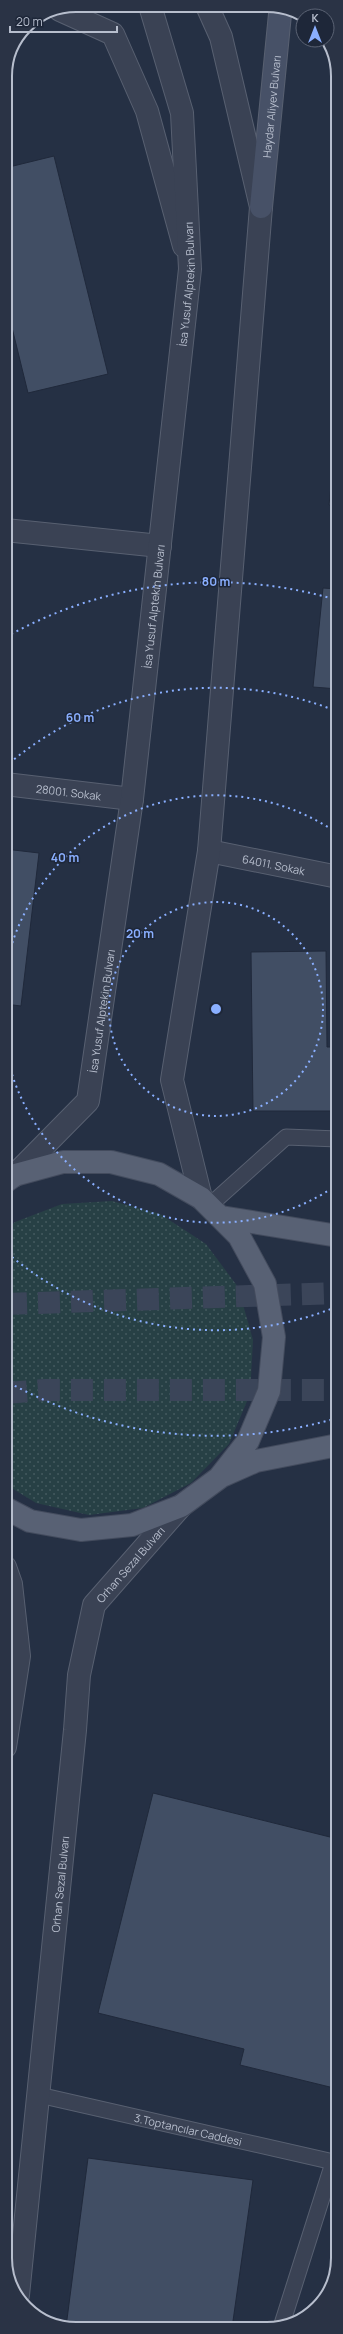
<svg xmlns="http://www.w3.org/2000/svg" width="343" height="2334" viewBox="0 0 343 2334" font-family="Manrope,sans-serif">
  <defs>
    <pattern id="grass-dots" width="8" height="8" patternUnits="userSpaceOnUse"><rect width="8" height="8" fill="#274045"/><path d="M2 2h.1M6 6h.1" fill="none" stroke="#445a5f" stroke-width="1.8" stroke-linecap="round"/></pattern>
  </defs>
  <rect width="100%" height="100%" fill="#253044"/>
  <!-- grass -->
  <path fill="url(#grass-dots)" d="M112 1201 160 1214 206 1244 238 1287 253 1340 250 1394 229 1444 191 1483 143 1508 89 1515 36 1503 5 1484V1231L15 1222 62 1204Z"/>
  <!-- building -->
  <path fill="#414e64" stroke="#20293b" d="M54 156 108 374 28 393 5 299V168Z
    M338 418V506L329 505Z
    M323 588 338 589V689L313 687Z
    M5 849 39 853 21 1006 5 1004Z
    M326 951 327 1047H338V1111H253L251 952Z
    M153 1793 338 1839V2089L240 2065 244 2049 98 2013Z
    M88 2158 253 2180 232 2328 66 2327Z"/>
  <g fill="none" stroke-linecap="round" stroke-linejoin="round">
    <!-- trunk-tunnel -->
    <path stroke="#3b4559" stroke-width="22" stroke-dasharray="22 11" stroke-linecap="butt" d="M5 1304 338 1293
      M5 1393 46 1390H338"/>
    <!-- service casing -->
    <g stroke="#586071" stroke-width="17">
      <g id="service">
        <path d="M209 1206 286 1137 338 1139"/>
        <path id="s1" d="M39 2095 338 2163"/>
        <path d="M282 2324 333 2163"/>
      </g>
    </g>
    <!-- minor casing -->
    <g stroke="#586071" stroke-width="24">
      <g id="minor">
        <path d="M60 10 113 34 147 111 184 246"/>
        <path d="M5 530 160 546"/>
        <path id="s2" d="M5 784 132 799"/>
        <path id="s3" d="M209 851 338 877"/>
      </g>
    </g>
    <!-- tertiary casing -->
    <g stroke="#586071" stroke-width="24">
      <g id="tertiary">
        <path id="s4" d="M15 1175 88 1101 132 799 190 269 182 113 151 9"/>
        <path d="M201 1198 172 1080 209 851 261 207 221 37 208 8"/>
        <path d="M5 1567 11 1584 19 1656 5 1747"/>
        <path id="s5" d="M18 2295 75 1730 79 1675 94 1605 181 1506"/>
      </g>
    </g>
    <!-- secondary casing -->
    <g stroke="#586071" stroke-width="24">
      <g id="secondary">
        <path id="s6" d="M261 207 280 14 284 7"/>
      </g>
    </g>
    <!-- primary casing -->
    <g stroke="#434b5d" stroke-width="24">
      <path id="primary" d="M5 1182 15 1175 63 1162H111L159 1174 201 1198 239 1236 265 1284 274 1337 269 1391 248 1441 219 1478 181 1506 132 1525 81 1530 30 1521 5 1508
        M221 1217 338 1236
        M222 1476 256 1461 338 1445"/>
    </g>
    <!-- service -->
    <use href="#service" stroke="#3a4254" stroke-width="15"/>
    <!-- minor -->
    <use href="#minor" stroke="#3a4254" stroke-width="22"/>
    <!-- tertiary -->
    <use href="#tertiary" stroke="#3a4254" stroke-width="22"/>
    <!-- secondary -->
    <use href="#secondary" stroke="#475167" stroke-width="22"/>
    <!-- primary -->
    <use href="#primary" stroke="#586174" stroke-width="22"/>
  </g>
  <!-- distance rings -->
  <g fill="none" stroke="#8aafff" stroke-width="2" stroke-dasharray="2 4">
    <circle cx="216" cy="1009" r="107"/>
    <path d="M337 1185A214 214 0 0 1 5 1046M5 972A214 214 0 0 1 337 833"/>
    <path d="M336 1307A321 321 0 0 1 5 1251M5 767A321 321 0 0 1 336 711"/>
    <path d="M337 1418A427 427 0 0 1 6 1381M6 637A427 427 0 0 1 337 600"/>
  </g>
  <g text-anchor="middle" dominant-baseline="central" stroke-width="3" stroke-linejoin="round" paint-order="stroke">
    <!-- street labels -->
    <g font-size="11" fill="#b7becd" stroke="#1e2739">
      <text stroke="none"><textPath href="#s6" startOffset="101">Haydar Aliyev Bulvarı</textPath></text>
      <text stroke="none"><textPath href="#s4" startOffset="927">İsa Yusuf Alptekin Bulvarı</textPath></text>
      <text stroke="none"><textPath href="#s4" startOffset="603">İsa Yusuf Alptekin Bulvarı</textPath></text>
      <text stroke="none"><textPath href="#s2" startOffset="64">28001. Sokak</textPath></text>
      <text stroke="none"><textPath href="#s3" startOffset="66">64011. Sokak</textPath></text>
      <text stroke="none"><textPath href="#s4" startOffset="195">İsa Yusuf Alptekin Bulvarı</textPath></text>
      <text stroke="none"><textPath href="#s5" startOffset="749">Orhan Sezal Bulvarı</textPath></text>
      <text stroke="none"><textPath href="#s5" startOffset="413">Orhan Sezal Bulvarı</textPath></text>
      <text stroke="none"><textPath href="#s1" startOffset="153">3.Toptancılar Caddesi</textPath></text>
    </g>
  </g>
  <!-- crop -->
  <path d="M0 0H343V2334H0ZM76 12H267A64 64 0 0 1 331 76V2258A64 64 0 0 1 267 2322H76A64 64 0 0 1 12 2258V76A64 64 0 0 1 76 12Z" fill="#2a3345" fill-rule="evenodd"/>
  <path fill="none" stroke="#b7becd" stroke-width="2" d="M76 12H267A64 64 0 0 1 331 76V2258A64 64 0 0 1 267 2322H76A64 64 0 0 1 12 2258V76A64 64 0 0 1 76 12Z"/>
  <circle cx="216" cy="1009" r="6" fill="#8aafff" stroke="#1e2739" stroke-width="2"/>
  <g font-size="12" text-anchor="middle" font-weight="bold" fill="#8aafff" stroke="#1e2739" stroke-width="3" stroke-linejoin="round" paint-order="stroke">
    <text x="216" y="586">80 m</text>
    <text x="80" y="722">60 m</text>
    <text x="65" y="862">40 m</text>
    <text x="140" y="938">20 m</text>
  </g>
  <!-- north arrow -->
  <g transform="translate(315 28)"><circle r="19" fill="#1e2739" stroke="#5b6374"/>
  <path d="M0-3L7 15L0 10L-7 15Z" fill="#8aafff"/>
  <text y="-6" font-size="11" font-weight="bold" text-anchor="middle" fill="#b7becd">K</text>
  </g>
  <!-- scale -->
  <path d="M10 26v6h107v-6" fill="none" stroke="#b7becd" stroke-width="2"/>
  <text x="16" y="26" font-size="12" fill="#b7becd" stroke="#1e2739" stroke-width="3" paint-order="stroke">20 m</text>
</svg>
